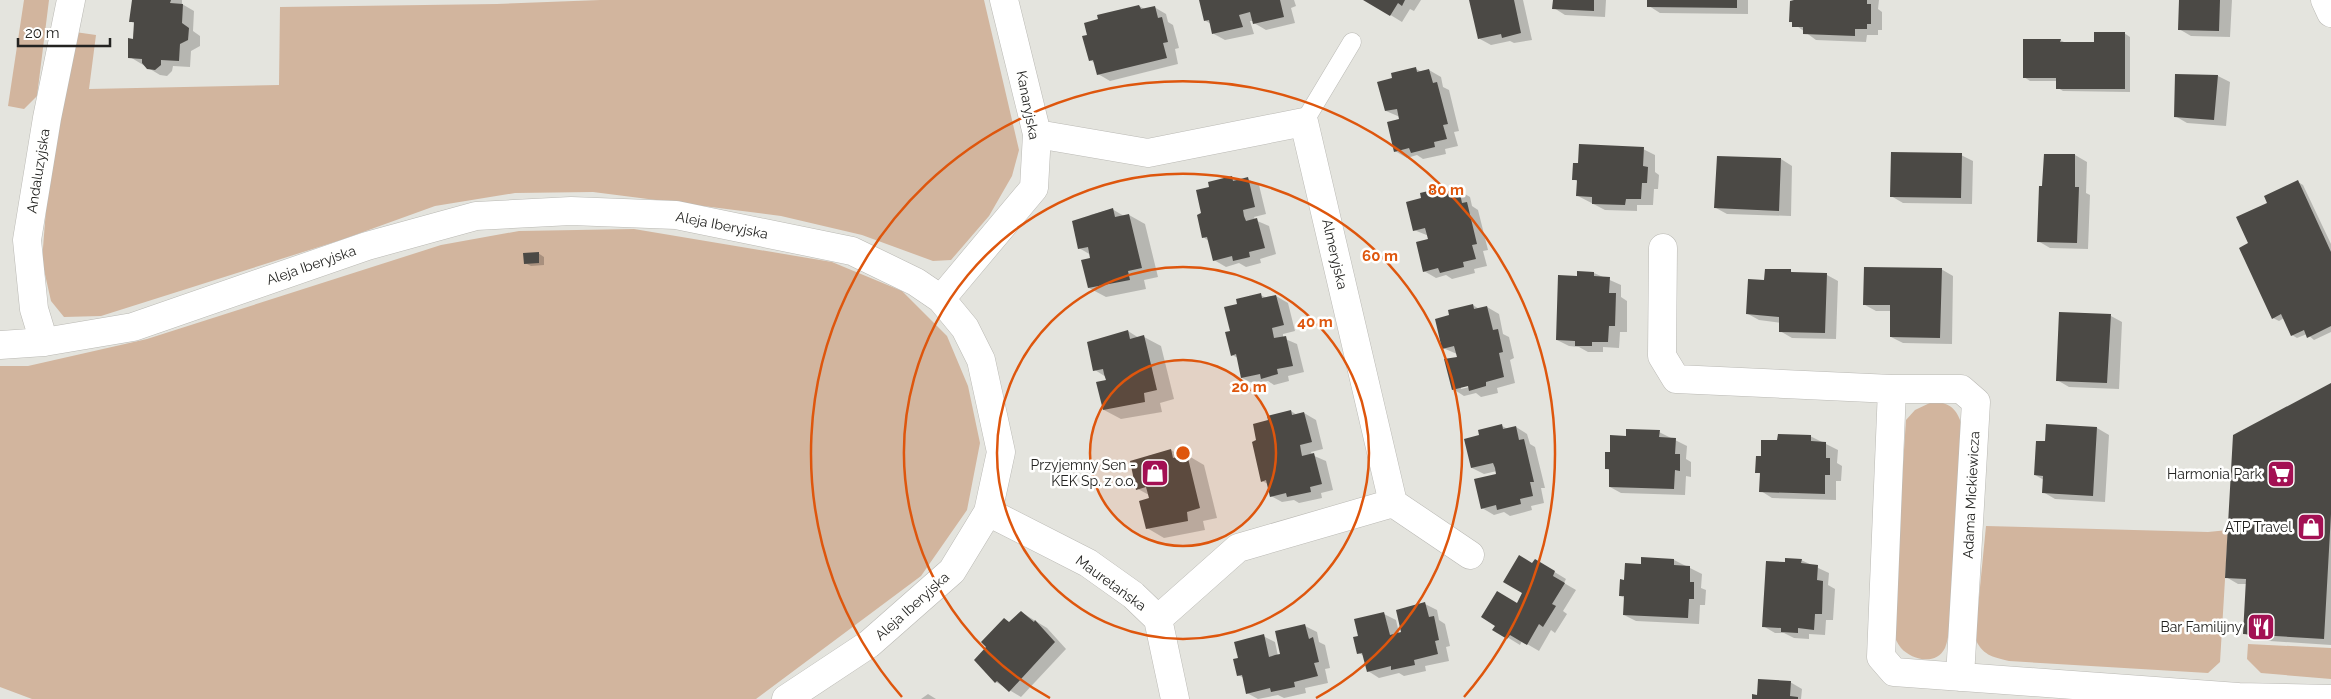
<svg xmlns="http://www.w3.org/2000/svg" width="2331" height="699" viewBox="0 0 2331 699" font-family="Raleway,sans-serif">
  <rect width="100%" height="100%" fill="#e4e4de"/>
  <!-- green -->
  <path fill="#d2b59e" d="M24 0H49L37 96 24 109 8 106Z
    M600 0H984L1019 150 1012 176 989 216 951 260 933 261 862 235 781 216 593 192 515 193 435 206 341 240 101 316 64 317 51 301 42 261 50 158 75 32 96 35 89 89 279 85 280 7 497 4Z
    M634 229 832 262 902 291 947 336 968 386 980 443 967 510 921 576 756 699H32L0 687V366H28L147 339 441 245 519 231Z
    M1934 401C1951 404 1956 408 1962 425L1949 632C1948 637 1947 643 1945 648 1936 666 1912 660 1901 648 1897 643 1894 636 1892 630L1906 420 1915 410Z
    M1986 526 2208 532 2228 530 2220 662 2208 673 2009 661C1992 657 1982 655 1975 638Z
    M2248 644 2331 648V679L2261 673 2247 659Z"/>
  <!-- shadow -->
  <path fill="#0003" fill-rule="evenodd" d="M140 0H182V4L194 11 193 31 200 36V46L191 51 190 67 173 66 172 71 167 76 160 75 130 57 135 24 130 21Z
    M1201 0H1294L1296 6 1291 8 1295 23 1266 30 1254 23V21H1250L1254 34 1225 40 1214 34 1211 24 1206 21Z
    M1366 0H1421L1414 11 1410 9 1402 22Z
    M1471 0H1523L1532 40 1514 43 1510 41 1491 45 1480 39Z
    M1554 0H1606L1605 17 1565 15 1554 8Z
    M1649 0H1748V14L1660 13 1649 6Z
    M1795 0H1879L1878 9 1882 12V30H1878V35H1867L1866 42 1816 40 1790 21Z
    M2180 0H2232L2230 37 2191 36 2179 29Z
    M1139 6 1145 9 1154 7 1166 14 1168 22 1173 25 1179 48 1175 49 1178 64 1110 81 1098 74 1095 63 1090 60Z
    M2124 33 2130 37V92L2063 91 2058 88V81H2030L2024 77 2060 40 2066 43 2095 44Z
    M1416 69 1422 72 1429 70 1441 77 1443 87 1449 90 1459 131 1454 132 1458 146 1445 149 1446 154 1423 159 1417 155 1407 158 1395 151 1400 117 1386 111 1394 79Z
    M2176 75 2218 76 2230 82 2226 126 2187 123 2175 116Z
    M1643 149 1655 155V172L1659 175 1658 189H1654L1653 205H1637V211L1605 210 1578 196V182L1574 179 1579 164Z
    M1961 155 1973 161 1972 204 1903 203 1891 196Z
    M2045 155H2075L2087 162 2086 193 2090 195 2088 249 2050 248 2038 241Z
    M1781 159 1792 166 1791 216 1727 214 1716 208Z
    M1232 177 1238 181 1248 179 1259 185 1266 214 1254 217 1255 220 1269 226 1276 254 1260 259 1261 263 1246 267 1239 263 1226 267 1214 260 1209 241 1203 237V214L1210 187Z
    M2298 182 2303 185 2331 244V332L2314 340 2307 334 2297 338 2292 335 2284 318 2279 321 2273 318 2250 244 2269 204Z
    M1445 189 1450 192 1458 190 1470 197 1472 206 1478 210 1488 250 1483 251 1487 266 1474 269 1475 273 1452 279 1446 275 1436 278 1424 271 1430 240 1429 236 1414 230 1423 199Z
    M1112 209 1124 216 1129 215 1145 224 1158 277 1144 280 1146 289 1106 297 1089 288 1092 259 1091 255 1079 248 1090 215Z
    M538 253 544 257V265L531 266 525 263Z
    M1941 269 1953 276 1952 344 1903 343 1891 337V311H1876L1865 305Z
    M1790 271 1796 274 1827 275 1838 281 1836 339 1792 338 1780 331 1781 323 1759 320 1748 314Z
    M1594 273 1621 285V297L1627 301V332H1620L1619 348 1603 347V352H1588L1579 347 1569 346 1557 340 1578 277Z
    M1260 295 1267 298 1276 296 1288 303 1295 331 1283 334V338L1297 344 1304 372 1288 376 1289 381 1274 385 1268 381 1254 384 1242 378 1238 358 1232 355 1231 332 1239 305Z
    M1473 305 1479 309 1487 307 1499 314 1503 334 1509 337 1514 358 1510 360 1515 383 1497 388 1498 393 1481 397 1476 393 1464 396 1453 389 1458 358 1457 354 1443 348 1451 316ZM1473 384 1474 386 1461 389V387Z
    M2111 316 2122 322 2119 389 2069 387 2057 380Z
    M1128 331 1139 338 1144 337 1161 346 1174 399 1160 403 1162 412 1121 419 1104 410 1107 381 1106 377 1095 370Z
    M2331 385V645L2255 640 2244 633 2247 584H2238L2226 577Z
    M1291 411 1297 415 1304 413 1316 420 1323 449 1311 452 1312 455 1326 461 1333 490 1321 493 1322 498 1299 503 1294 500 1282 502 1271 496 1268 484 1262 481Z
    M2047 425 2097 428 2109 435 2105 502 2055 499 2043 492 2044 480 2035 475 2046 442Z
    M1502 426 1508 429 1516 427 1527 434 1530 444 1535 447 1545 488H1541L1544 503 1531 506 1532 510 1510 516 1504 512 1494 515 1482 508 1498 475 1497 471 1484 474 1472 468 1480 436Z
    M1659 432 1687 446 1686 459 1691 462V477L1686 476 1685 495 1621 493 1610 487V471L1606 468 1611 453 1628 438Z
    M1810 436 1838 450 1837 463 1842 466 1841 481H1836V500L1772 498 1761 491V474L1757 472 1762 457 1778 441Z
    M1171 450 1182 457 1187 455 1204 465 1217 518 1203 521 1205 530 1164 538 1147 528 1150 499 1149 495 1138 489 1148 456Z
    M1535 560 1566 579 1564 583 1576 590 1563 611 1567 614 1555 633 1551 630 1539 651 1522 641 1520 645 1494 629 1517 604 1524 593Z
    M1674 560 1702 574 1701 588 1706 590 1705 605H1700L1699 624 1636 621 1624 615 1625 598 1620 596 1625 581 1642 565Z
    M1801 560 1829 573 1828 585 1835 589 1833 620H1826L1825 635 1809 634V639L1794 638 1784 633H1775L1763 626Z
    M1425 604 1437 610 1439 620 1445 624 1450 646 1446 647 1449 661 1425 666 1426 671 1404 676 1399 673 1379 678 1368 671 1364 656 1359 653 1360 637 1384 614 1396 620 1399 633H1402Z
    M1021 612 1047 628 1066 649 1021 697 996 682 1010 623Z
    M1305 626 1317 632 1319 642 1325 645 1330 668 1325 669 1328 683 1305 688 1306 693 1284 698 1278 695 1258 699 1247 693 1244 678 1238 675 1239 659 1263 636 1275 642 1278 656 1282 655Z
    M1790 682 1802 689 1801 699H1753Z
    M928 694 936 699H921Z"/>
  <!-- building -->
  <path fill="#4b4945" d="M132 0H171L170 3 183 4 182 23 189 28 188 40 180 44 179 61 161 60V65L155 70 147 69 142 63V59L128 58V38L133 39 134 22H129Z
    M1199 0H1280L1284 17 1253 24 1250 12 1239 15 1243 27 1212 34 1209 20 1204 21Z
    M1363 0H1405L1402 6 1398 3 1390 16Z
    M1469 0H1514L1521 33 1502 38 1501 34 1478 39Z
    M1553 0H1594V11L1552 9Z
    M1647 0H1737V8L1647 7Z
    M1794 0H1867V4H1871V24H1867V29H1855V36L1803 34V27H1792V22H1789L1790 1Z
    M2179 0H2220L2219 31 2178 30Z
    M1139 5 1141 9 1155 6 1158 18 1162 17 1168 42 1163 43 1167 58 1097 75 1093 60 1089 61 1082 36 1087 35 1084 23 1098 19 1097 15Z
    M2094 32H2125V89H2056V78H2023V39H2061L2060 42H2094Z
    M1416 67 1417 72 1429 69 1433 83 1437 82 1448 124 1443 125 1447 139 1434 142 1435 147 1411 153 1409 148 1394 152 1387 122 1399 119 1397 109 1385 111 1377 82 1392 78 1391 73Z
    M2175 74 2218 75 2214 120 2174 117Z
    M1579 144 1644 147 1643 166 1648 167 1647 183H1642L1641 199H1626L1625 205 1592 204V197L1576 196 1577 180H1572L1573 163H1578Z
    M1891 152 1962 153 1961 198 1890 197Z
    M2044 154H2075V187H2079L2077 243 2037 242 2039 186H2042Z
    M1717 156 1781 158 1779 211 1714 208Z
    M1232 176 1233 181 1248 177 1255 207 1243 210 1244 216 1246 221 1257 218 1265 248 1249 252 1250 257 1233 261 1232 256 1213 261 1207 237 1202 238 1197 215 1201 213 1196 190 1209 187 1208 182Z
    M2298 180 2331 252V326L2307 338 2304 330 2291 336 2281 314 2272 319 2239 248 2248 243 2236 217 2267 203 2264 196Z
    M1445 187 1446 192 1459 189 1462 203 1467 202 1477 244 1472 245 1476 259 1463 262 1464 267 1440 273 1438 268 1423 272 1416 242 1428 239 1425 228 1413 231 1406 202 1421 198 1420 193Z
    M1113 208 1115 217 1129 214 1142 268 1128 271 1130 280 1088 288 1081 260 1090 258 1088 247 1078 249 1072 221Z
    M539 252V263L524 264 523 253Z
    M1864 267 1942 268 1940 338 1890 337V305H1863Z
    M1765 269H1791V272L1827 273 1825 333 1779 332V317L1746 314 1748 279 1764 280Z
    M1577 271 1594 272V276L1610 277 1609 293H1616L1615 326H1609L1608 342H1592V346H1575V341L1556 340 1558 275 1577 276Z
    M1261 293 1262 298 1276 295 1284 325 1272 328 1274 338 1286 336 1293 366 1277 369 1278 374 1261 379 1260 374 1241 378 1236 354 1231 356 1225 332 1230 331 1224 307 1237 304 1236 299Z
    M1473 304 1474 309 1487 306 1493 330 1498 329 1503 352 1499 353 1504 377 1486 382V386L1469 391 1468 386 1452 390 1444 359 1457 357 1454 346 1442 349 1435 319 1449 315 1448 310Z
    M2059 312 2111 314 2107 383 2056 381Z
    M1128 330 1130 339 1144 335 1157 390 1144 393 1145 402 1103 410 1096 382 1106 380 1104 374 1103 369 1093 371 1087 342Z
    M2331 383V514L2324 639 2243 634 2246 579 2225 578 2233 435Z
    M1291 410 1292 415 1304 412 1312 442 1300 445 1301 451 1302 456 1314 453 1322 484 1310 487 1311 492 1287 497 1286 493 1270 497 1266 480 1261 482 1252 442 1256 440 1253 424 1268 420 1267 416Z
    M1502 424 1503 429 1516 426 1519 440 1524 439 1534 482H1530L1533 496 1520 499 1521 504 1497 510 1496 505 1481 509 1474 479 1496 474 1495 468 1493 463 1471 468 1464 439 1479 435 1478 430Z
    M2046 424 2097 427 2093 496 2042 493 2043 476 2034 475 2036 441H2045Z
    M1626 429 1660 430 1659 437 1676 438 1675 454H1680V471L1675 470 1674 489 1609 487V469H1605V452H1610V435L1626 436Z
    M1778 434 1811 435V441L1826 442V458H1830V475H1825V494L1759 492 1760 473H1755L1756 456H1761V440H1777Z
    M1171 449 1173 458 1187 454 1200 508 1187 512 1188 521 1146 529 1139 501 1149 498 1146 487 1136 490 1130 461Z
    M1519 555 1532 563 1535 559 1555 571 1553 576 1565 583 1552 604 1556 606 1543 627 1539 624 1527 645 1510 635 1507 639 1492 630 1495 626 1481 617 1497 591 1517 603 1522 593 1503 582Z
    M1641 557 1674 559V565L1690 566V582H1694V599H1689L1688 618 1623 615 1624 596H1619L1620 579 1624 580 1625 563 1641 564Z
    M1785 558 1802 559 1801 563 1818 565 1817 580 1823 581 1822 614H1815L1814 630 1798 628V633L1781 632V628L1762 627 1766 561 1785 562Z
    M1425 602 1429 617 1434 616 1439 640 1435 641 1438 654 1414 660 1415 665 1391 670V666L1367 672 1362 653 1357 654 1353 637 1358 636 1354 619 1384 612 1390 635 1401 632 1396 610Z
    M1021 611 1034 622 1035 620 1055 642 1009 692 997 681 995 683 974 660 986 647 981 642 1004 618 1009 622Z
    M1305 624 1309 639 1313 637 1319 662 1314 663 1318 676 1294 682 1295 687 1271 692 1270 688 1246 694 1242 675 1237 676 1233 659 1238 658 1234 642 1264 634 1269 657 1275 655 1280 654 1275 631Z
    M1758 679 1791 681 1790 696 1798 697V699H1752V694L1757 695Z"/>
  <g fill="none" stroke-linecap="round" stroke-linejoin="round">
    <!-- service casing -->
    <g stroke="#bab9b4" stroke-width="19">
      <path id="service" d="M1304 122 1352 42"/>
    </g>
    <!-- minor casing -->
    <g stroke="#bab9b4" stroke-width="29">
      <path id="minor" d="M1037 134 1148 153 1304 122 1393 503
        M1663 248 1662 356 1676 379 1892 389H1961L1976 402 1960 677
        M941 299 1034 188 1037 134 1004 0
        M44 342 34 309 27 240 47 118 71 0
        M0 345 44 342 133 327 367 246 476 216 571 211 676 215 852 251 916 282 941 299 965 328 981 360 1001 452 988 512 952 571 869 644 786 699
        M1892 389 1881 657 1894 672 2238 697
        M988 512 1088 563 1133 595 1158 619 1175 699
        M1158 619 1238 548 1393 503 1470 555
        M2238 699V697L2331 699"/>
    </g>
    <!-- tertiary casing -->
    <g stroke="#bab9b4" stroke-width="29">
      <path id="tertiary" d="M2325 0 2331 13"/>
    </g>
    <!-- service -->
    <use href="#service" stroke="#fff" stroke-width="18"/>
    <!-- minor -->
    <use href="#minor" stroke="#fff" stroke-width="28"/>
    <!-- tertiary -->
    <use href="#tertiary" stroke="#fff" stroke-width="28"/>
  </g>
  <!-- distance rings -->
  <circle cx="1183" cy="453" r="93" fill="#de560d" fill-opacity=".12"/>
  <g fill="none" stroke="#de560d" stroke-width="2.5">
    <circle cx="1183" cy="453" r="93"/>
    <circle cx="1183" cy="453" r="186"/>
    <path d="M1050 698A279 279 0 1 1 1316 698"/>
    <path d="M902 697A372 372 0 1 1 1464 697"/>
  </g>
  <!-- icons -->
  <defs>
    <g id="shop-square" transform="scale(1.4375)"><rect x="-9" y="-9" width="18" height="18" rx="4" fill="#a31053" stroke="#fffffe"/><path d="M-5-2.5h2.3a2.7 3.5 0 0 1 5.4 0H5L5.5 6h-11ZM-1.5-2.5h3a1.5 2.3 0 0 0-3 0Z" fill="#fff"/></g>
    <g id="supermarket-square" transform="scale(1.4375)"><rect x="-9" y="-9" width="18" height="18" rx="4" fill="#a31053" stroke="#fffffe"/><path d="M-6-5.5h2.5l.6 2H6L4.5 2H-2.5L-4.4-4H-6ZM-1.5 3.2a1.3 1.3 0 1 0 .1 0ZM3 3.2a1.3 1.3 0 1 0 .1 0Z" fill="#fff"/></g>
    <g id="restaurant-square" transform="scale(1.4375)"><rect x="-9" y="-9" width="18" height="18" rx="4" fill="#a31053" stroke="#fffffe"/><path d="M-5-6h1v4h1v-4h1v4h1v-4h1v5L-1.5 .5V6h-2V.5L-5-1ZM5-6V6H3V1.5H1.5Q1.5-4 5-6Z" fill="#fff"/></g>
  </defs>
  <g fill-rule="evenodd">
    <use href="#shop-square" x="1155" y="473"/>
    <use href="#supermarket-square" x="2281" y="474"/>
    <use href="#shop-square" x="2311" y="527"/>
    <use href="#restaurant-square" x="2261" y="627"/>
  </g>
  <g text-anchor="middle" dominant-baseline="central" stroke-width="5" stroke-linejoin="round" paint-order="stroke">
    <!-- street labels -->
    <g font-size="14" fill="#232321" stroke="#fffffe">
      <text transform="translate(1028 105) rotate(79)">Kanaryjska</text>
      <text transform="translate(38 171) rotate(-81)">Andaluzyjska</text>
      <text transform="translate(722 225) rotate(11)">Aleja Iberyjska</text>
      <text transform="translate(1335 254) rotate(77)">Almeryjska</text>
      <text transform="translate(311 265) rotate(-19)">Aleja Iberyjska</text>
      <text transform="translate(1971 495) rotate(-87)">Adama Mickiewicza</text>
      <text transform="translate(1111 583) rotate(36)">Mauretańska</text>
      <text transform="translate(912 606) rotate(-42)">Aleja Iberyjska</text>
    </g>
    <!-- poi labels -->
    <g font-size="14" fill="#232321" stroke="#fffffe" text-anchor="end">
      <text x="1136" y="465">Przyjemny Sen -<tspan x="1136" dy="16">KEK Sp. z o.o.</tspan></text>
      <text x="2262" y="474">Harmonia Park</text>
      <text x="2292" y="527">ATP Travel</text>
      <text x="2242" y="627">Bar Familijny</text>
    </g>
  </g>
  <circle cx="1183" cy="453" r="8" fill="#de560d" stroke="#fffffe" stroke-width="2.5"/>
  <g font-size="15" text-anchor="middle" font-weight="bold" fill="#de560d" stroke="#fffffe" stroke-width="5" stroke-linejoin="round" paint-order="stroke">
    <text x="1446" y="195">80 m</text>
    <text x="1380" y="261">60 m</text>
    <text x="1315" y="327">40 m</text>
    <text x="1249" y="392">20 m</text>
  </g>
  <!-- scale -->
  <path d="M18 38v8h92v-8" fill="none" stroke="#232321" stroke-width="2.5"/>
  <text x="25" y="38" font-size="15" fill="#232321" stroke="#fffffe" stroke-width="4" paint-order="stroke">20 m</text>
</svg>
